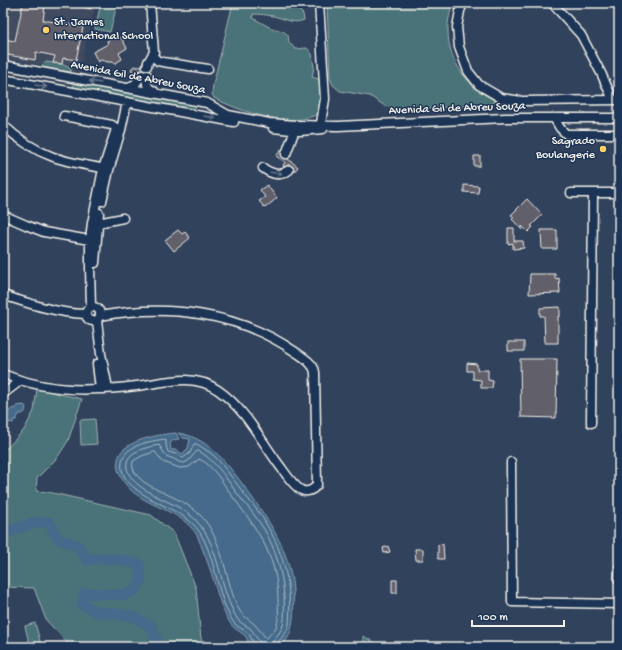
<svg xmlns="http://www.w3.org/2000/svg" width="622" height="650" viewBox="0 0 622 650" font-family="'Gochi Hand',sans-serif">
  <rect width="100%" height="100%" fill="#31425d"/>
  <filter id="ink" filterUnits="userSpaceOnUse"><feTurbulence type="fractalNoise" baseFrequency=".025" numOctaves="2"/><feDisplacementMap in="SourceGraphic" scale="8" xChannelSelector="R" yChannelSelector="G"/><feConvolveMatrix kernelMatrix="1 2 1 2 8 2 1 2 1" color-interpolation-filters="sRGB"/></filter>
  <g filter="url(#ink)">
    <!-- built -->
    <path fill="#3f4b61" d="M3 3H96L79 72 3 58Z"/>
    <!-- green -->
    <path fill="#4a7378" stroke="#9fb2b0" d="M101 3 117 5 110 32 95 29Z
      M233 3H291L303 14 304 20C293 25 284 18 273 16 267 15 260 14 253 14V18L271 28 283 31 288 35 289 42 295 49 307 48 312 54 314 67 312 77 321 80 322 104 319 113C293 130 239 111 214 98L212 94 213 85Z
      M327 3H452C451 12 447 21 448 31 448 62 469 89 497 101L488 105 471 107 397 109 385 106 370 96 340 91 333 85 330 78Z
      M46 62 62 64 71 69V72L41 67Z
      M75 82 195 104 196 107 194 109 187 108 75 88 73 86Z
      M37 389 82 399 68 441 57 458 37 478 36 491 48 492 151 515 174 533 196 588 201 639 213 647H71L46 620 34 588 3 587V448H7L24 430 34 411Z
      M95 419 97 444 81 445 80 420Z
      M35 623 41 645 30 647 25 626Z
      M363 636 383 647H363Z"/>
    <!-- water -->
    <path fill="#446a8b" stroke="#8aa0b0" d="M24 405 26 407 25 412 22 414H19L16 420H13V423L7 422 4 419V415L13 408 16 409V406Z
      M176 433 179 439 174 440 170 443 171 450H177L182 454 188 448 190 439 183 438 178 433C207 437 225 461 241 482 263 513 286 541 292 581 294 596 298 642 277 647 274 648 270 647 268 647 261 647 253 649 248 642 247 640 247 638 246 637 241 631 234 630 230 623 220 608 217 590 211 572 207 560 202 548 197 535 193 529 188 524 183 520 162 505 133 501 121 477 117 470 116 464 119 456 125 440 161 434 176 433Z"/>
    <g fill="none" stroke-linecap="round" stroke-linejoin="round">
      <!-- shore -->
      <path stroke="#aebbc3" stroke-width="1" d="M155 452 163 462 180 468 189 467 199 459C212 464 222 482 230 493 255 527 277 553 278 599 278 608 280 620 275 629 273 632 270 634 267 638L265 637C262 633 259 629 255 625 246 616 241 617 236 603 225 576 222 538 201 516 194 509 187 504 179 500 166 493 128 481 133 461L142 456Z
        M256 647C256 643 254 643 252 640 251 638 250 636 249 634 246 630 241 629 237 626 232 622 228 613 226 608 215 583 213 544 193 524 175 505 116 493 122 461 125 445 151 441 165 439L166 440V445L168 452 176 454 183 458 190 453 194 444H197L212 454 219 461C228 472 236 483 245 495 253 505 262 515 268 527 285 556 292 591 289 624 287 635 277 640 276 647
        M261 647C261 642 259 641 256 637 254 634 253 631 251 629 247 626 242 624 238 620 237 618 235 615 234 613 220 587 219 548 200 525 186 506 163 502 144 489 138 485 133 481 129 474 119 453 143 448 159 445L166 456 174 459 179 462 184 463 188 461 197 451H199C215 461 225 476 236 492 245 504 256 516 264 529 280 557 286 588 284 620 283 634 272 637 271 647"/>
      <!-- river -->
      <path stroke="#446a8b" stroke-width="11" d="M3 534 32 523 49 522 58 539 79 546 87 560C107 557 119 559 139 564L141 580 135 590 122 595 85 593 82 604 98 612 132 616 152 627 157 643 156 647"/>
    </g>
    <!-- building -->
    <path fill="#605f6b" stroke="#f4f1e8" d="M23 3 45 6 43 20 83 27 76 60 63 58 62 64 53 63 55 56 36 52 35 60 3 54V39L15 41Z
      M74 3H92L91 9 74 5Z
      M115 37 116 40 121 37 127 48 119 53 122 59 114 64 113 62H108L101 60 98 62 93 52 108 44 107 41Z
      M134 66 138 67 142 66 143 70H140L136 73H134L131 69Z
      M281 150 282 158 288 159 298 167 293 173 294 170 293 167 289 165 284 167 283 166 285 162 276 156Z
      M474 156H480V166H474Z
      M267 185 277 198 265 208 259 201 265 197 260 190Z
      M464 185 479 186 478 193 464 192Z
      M527 199 542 215 531 226 533 227 528 232 522 226V230L512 219 514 217 511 215Z
      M508 228H514V241H523L524 248 513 249V243L508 244Z
      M178 230 182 234 185 232 190 238 174 251 165 240Z
      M541 230H557V249H542Z
      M530 274H555V279L559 278 560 293 529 294Z
      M560 307V316H558V343H545L544 316H540V308Z
      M508 342H524V351H508Z
      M520 359H557L556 418 521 417Z
      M467 363 477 364V370H488V380L493 381 492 388H481V380L473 379V371H467Z
      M443 544 444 559H438V545Z
      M388 546 390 552 384 553 383 548Z
      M415 549H423V560H416Z
      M615 565H619V583L614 582Z
      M392 580H397V593H392Z"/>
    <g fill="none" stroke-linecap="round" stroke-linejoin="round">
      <!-- minor-tunnel -->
      <path stroke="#4e5c72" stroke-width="8" stroke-dasharray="8 4" stroke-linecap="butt" d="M142 75 143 65
        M282 160 286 154"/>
      <!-- minor casing -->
      <g stroke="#f4f1e8" stroke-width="11">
        <path id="minor" d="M319 3 325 99 320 129
          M463 3 460 11 457 27 459 47 468 71 479 85 501 98 522 101 619 100
          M552 3 581 35 601 73 613 100
          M152 55 158 61 163 62 208 69
          M3 65 207 103 228 115 269 123 296 125 338 126 505 118H619
          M147 66 148 62 154 52 150 3
          M147 75C146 84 146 87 154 91
          M3 79 234 122
          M129 88 136 83 142 75
          M64 116 112 125 115 127 116 129 103 169 92 223 90 240V268L91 307
          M554 118 560 128 566 134H619
          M3 125C37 157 64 162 108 169
          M273 128 300 131 323 129
          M286 154 296 127
          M263 168C271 174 280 177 289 170
          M571 193H619
          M102 201 109 170 121 130 127 102
          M3 215 26 225 44 232 95 241
          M98 223 123 218
          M95 263 99 213
          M3 295C30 304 57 313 85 314
          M86 314a7 7 0 1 1 14 0a7 7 0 1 1-14 0Z
          M97 321 101 354 108 388
          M97 364 100 389
          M3 374C33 386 66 391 99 389 114 389 129 387 144 385 169 381 195 374 218 390 244 408 259 437 277 462 284 471 292 485 301 490 307 493 313 490 317 485L315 372C313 362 301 356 294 351 237 312 167 304 100 316
          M3 394 20 381
          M591 423 593 193
          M511 462 512 602 619 604"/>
      </g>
      <!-- minor -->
      <use href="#minor" stroke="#1d3557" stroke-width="8"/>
    </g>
    <!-- one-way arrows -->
    <defs><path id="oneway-shaft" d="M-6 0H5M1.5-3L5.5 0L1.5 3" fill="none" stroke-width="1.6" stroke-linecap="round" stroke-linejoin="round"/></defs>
    <g stroke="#68778a">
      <use href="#oneway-shaft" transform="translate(95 82) rotate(-170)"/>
      <use href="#oneway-shaft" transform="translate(41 86) rotate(10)"/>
      <use href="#oneway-shaft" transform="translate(210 117) rotate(10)"/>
      <use href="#oneway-shaft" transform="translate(276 173) rotate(7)"/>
    </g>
  </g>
  <!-- markers -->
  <g fill="#ffd166" stroke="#1d3557" stroke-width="1.5">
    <circle cx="46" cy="30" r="4"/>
    <circle cx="603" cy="149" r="4"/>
  </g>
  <g text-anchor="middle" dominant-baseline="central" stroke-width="3" stroke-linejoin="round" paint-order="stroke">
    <!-- poi labels -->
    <g font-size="12" fill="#f4f1e8" stroke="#1d3557" text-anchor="start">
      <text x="54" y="23">St. James<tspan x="54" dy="14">International School</tspan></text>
      <text x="595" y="142" text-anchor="end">Sagrado<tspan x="595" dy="14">Boulangerie</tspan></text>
    </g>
    <!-- street labels -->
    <g font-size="12" fill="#f4f1e8" stroke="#1d3557">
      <text transform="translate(138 78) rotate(11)">Avenida Gil de Abreu Souza</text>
      <text transform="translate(457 109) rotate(-2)">Avenida Gil de Abreu Souza</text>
    </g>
  </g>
  <!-- margin -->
  <rect width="622" height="650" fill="none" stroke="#1d3557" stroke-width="16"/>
  <rect x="8" y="8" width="606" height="634" fill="none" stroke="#f4f1e8" stroke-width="1.5" filter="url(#ink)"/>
  <!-- scale -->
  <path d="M472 620v6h92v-6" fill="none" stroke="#f4f1e8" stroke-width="2"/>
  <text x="478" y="620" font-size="12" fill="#f4f1e8" stroke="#1d3557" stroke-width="3" paint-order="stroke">100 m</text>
</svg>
